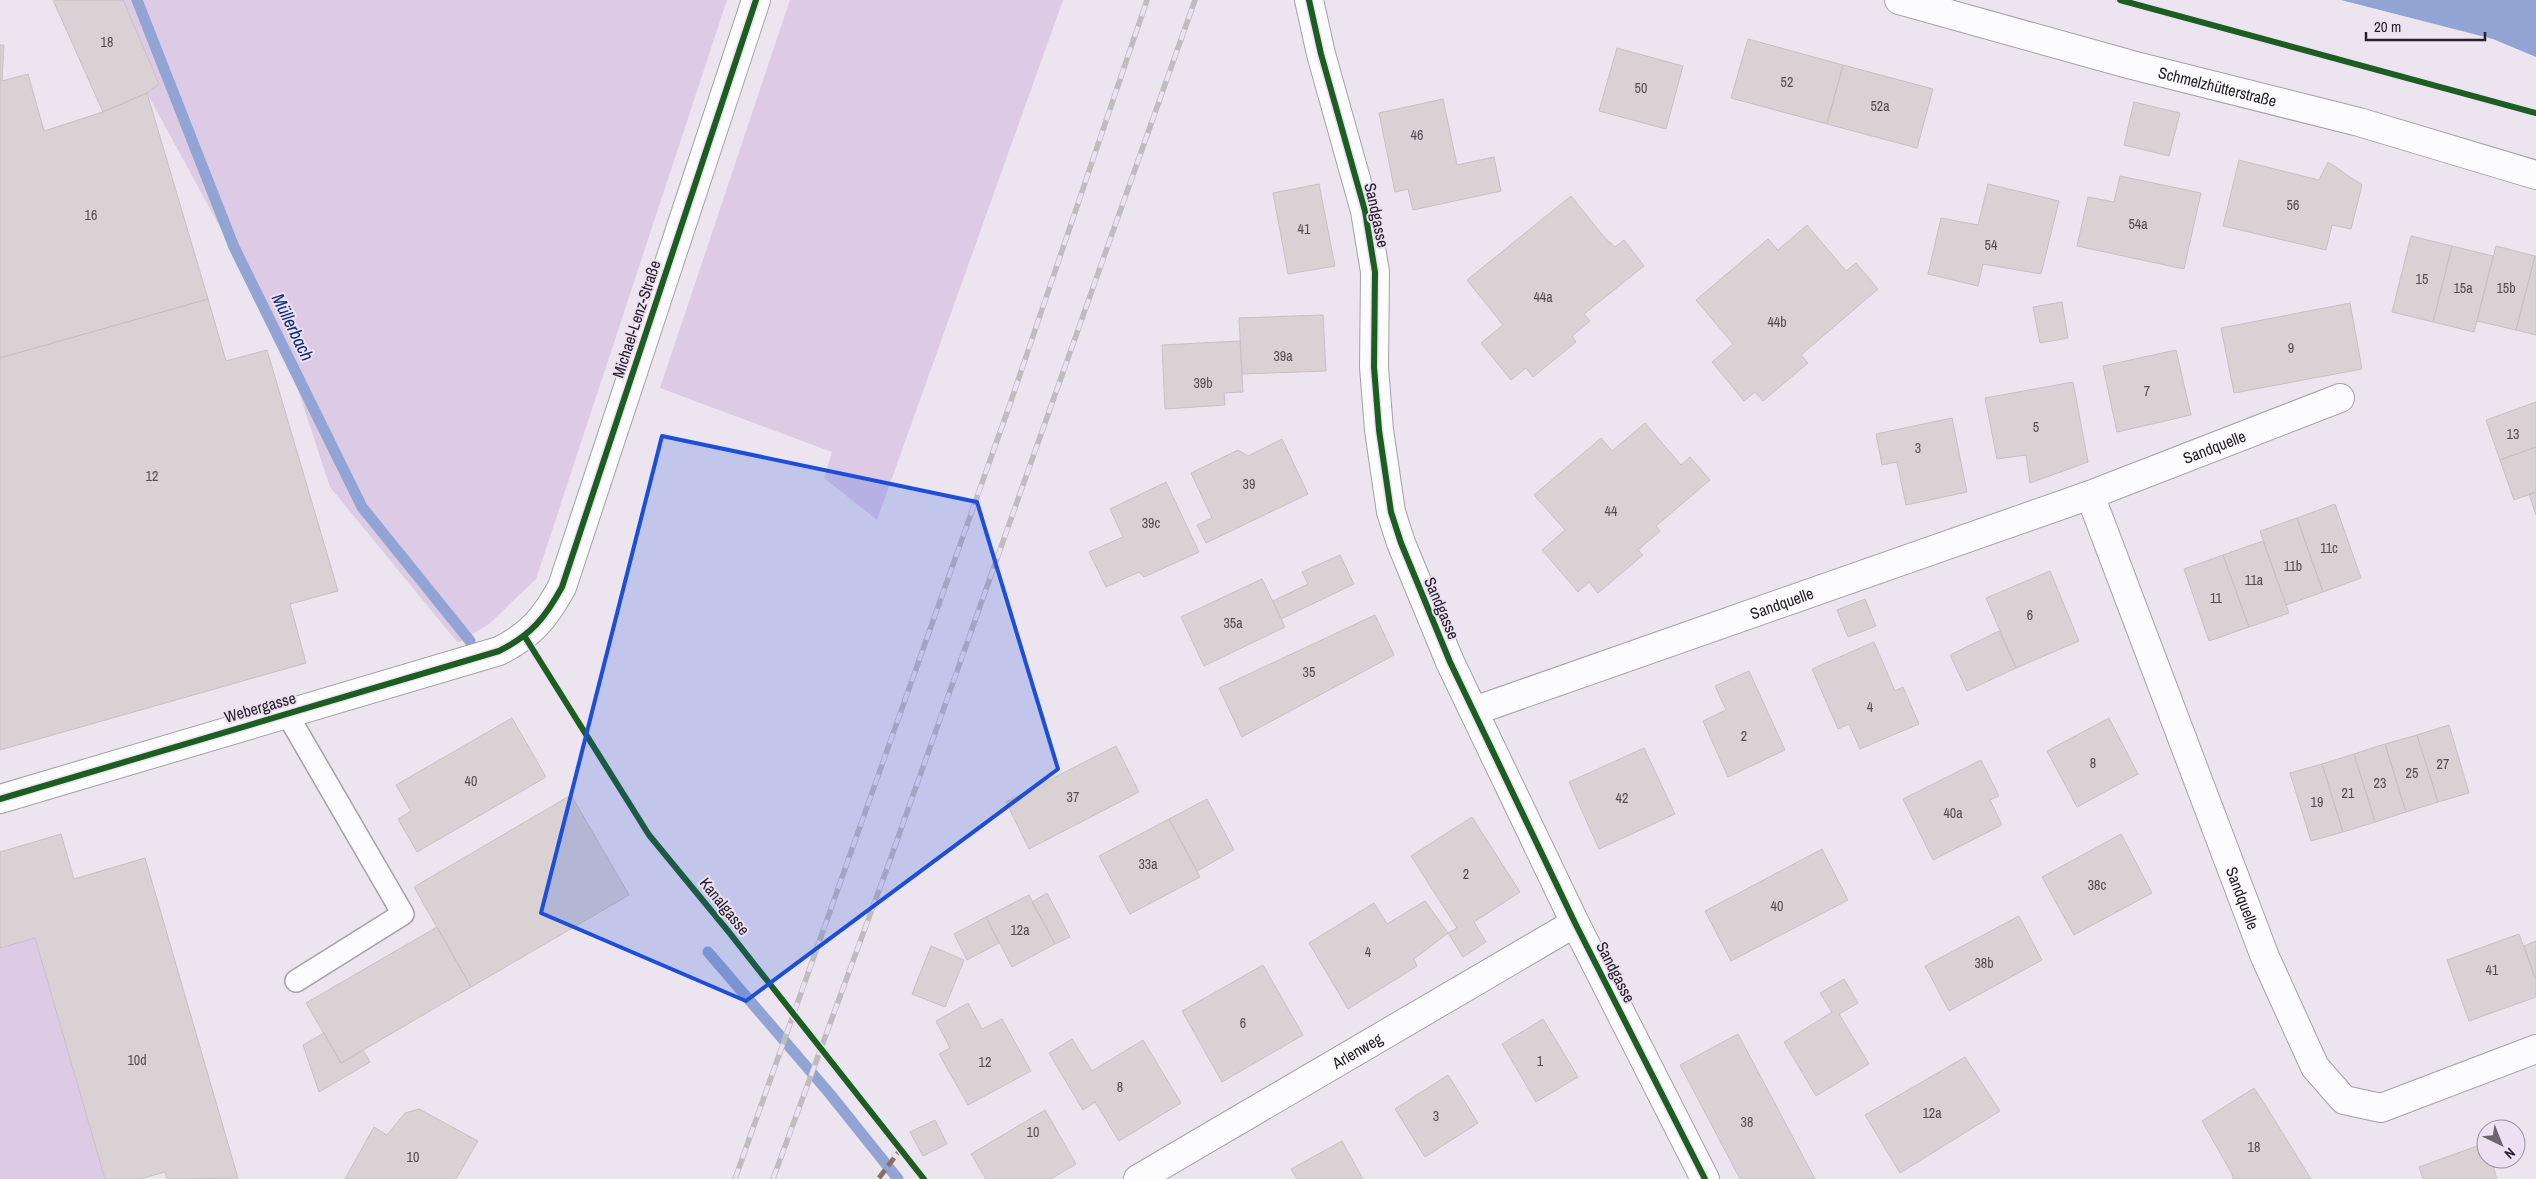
<svg xmlns="http://www.w3.org/2000/svg" width="2536" height="1179" viewBox="0 0 2536 1179" font-family="'Archivo Narrow',sans-serif">
  <rect width="100%" height="100%" fill="#ece4ef"/>
  <!-- green -->
  <path fill="#ddcae5" d="M123 0H727L536 579 489 624 458 643 330 487 282 341 147 93 159 84Z
    M790 0H1063L877 520 824 478 832 452 660 388Z
    M35 938 105 1179H0V948Z"/>
  <!-- water -->
  <path fill="#91a4d3" d="M2341 0H2536V57L2493 39Z"/>
  <g fill="none" stroke-linecap="round" stroke-linejoin="round">
    <!-- stream -->
    <path stroke="#91a4d3" stroke-width="11" d="M137 0 234 247 362 507 470 641
      M708 952 830 1094 898 1179"/>
  </g>
  <!-- building -->
  <path fill="#d9d1d4" stroke="#c8c0c4" d="M53 0H123L159 84 147 93 103 112Z
    M1748 39 1843 65 1827 124 1731 98Z
    M0 45H4L2 81 28 74 44 131 103 112 147 93 208 299 0 358Z
    M1617 48 1683 66 1666 129 1599 111Z
    M1843 65 1933 89 1917 148 1827 124Z
    M1443 99 1457 165 1494 157 1501 191 1413 210 1408 189 1395 192 1379 113Z
    M2134 102 2180 113 2169 156 2124 145Z
    M2239 160 2319 180 2328 162 2362 185 2351 229 2332 225 2326 250 2223 226Z
    M2120 176 2201 193 2184 269 2077 246 2088 197 2114 202Z
    M1319 184 1335 266 1288 274 1273 193Z
    M1988 184 2059 201 2041 274 1983 264 1978 286 1928 274 1941 218 1978 225Z
    M1571 196 1605 238 1615 247 1624 240 1644 266 1584 314 1590 321 1572 336 1576 342 1533 377 1526 368 1511 380 1481 343 1503 325 1467 280Z
    M1807 225 1846 271 1856 263 1878 289 1801 355 1808 363 1763 401 1755 392 1744 401 1712 362 1733 344 1696 300 1768 239 1778 250Z
    M2411 236 2452 246 2433 322 2392 312Z
    M2452 246 2493 256 2474 332 2433 322Z
    M2496 246 2535 256 2516 330 2477 321Z
    M2535 256H2536V335L2516 330Z
    M208 299 226 361 267 350 338 591 290 604 306 663 0 750V358Z
    M2062 302 2068 338 2040 343 2033 307Z
    M2350 303 2362 369 2234 393 2221 328Z
    M1323 315 1326 371 1242 374 1239 318Z
    M1240 341 1243 392 1224 393 1225 405 1165 409 1162 345Z
    M2176 350 2191 415 2117 432 2103 366Z
    M2073 382 2088 462 2030 483 2026 455 1997 459 1985 398Z
    M2536 402V447L2500 460 2486 420Z
    M1952 418 1967 492 1906 505 1897 462 1882 465 1876 434Z
    M1645 423 1681 465 1690 457 1710 480 1656 526 1660 531 1638 550 1643 555 1598 593 1589 582 1578 592 1542 550 1565 530 1534 495 1601 438 1612 451Z
    M1282 439 1308 494 1206 543 1197 525 1212 518 1191 473 1238 450 1248 456Z
    M2536 447V492L2514 500 2500 460Z
    M1166 482 1199 552 1144 577 1139 572 1106 587 1089 552 1123 537 1110 509Z
    M2536 492V515L2529 494Z
    M2335 504 2361 578 2323 592 2297 518Z
    M2297 518 2323 592 2286 605 2260 531Z
    M2263 541 2289 613 2249 627 2223 555Z
    M1340 555 1354 584 1281 619 1273 601 1308 584 1302 572Z
    M2223 555 2249 627 2209 641 2184 569Z
    M2050 571 2079 641 2016 668 1986 598Z
    M1262 579 1285 627 1204 666 1181 617Z
    M1865 599 1876 626 1848 637 1837 610Z
    M1375 615 1394 655 1242 737 1219 688Z
    M1999 631 2016 668 1967 691 1950 655Z
    M1874 642 1895 691 1903 687 1919 724 1860 749 1849 724 1838 729 1812 669Z
    M1749 671 1785 750 1728 777 1703 721 1726 710 1715 686Z
    M512 718 546 777 417 852 398 819 411 811 396 785Z
    M2109 718 2138 774 2077 807 2047 751Z
    M2449 725 2469 793 2438 802 2417 735Z
    M2417 735 2438 802 2406 812 2385 744Z
    M2385 744 2406 812 2375 822 2354 754Z
    M1116 746 1139 792 1029 849 1006 802Z
    M1644 748 1675 814 1599 849 1569 782Z
    M2354 754 2375 822 2343 832 2322 764Z
    M1981 760 1999 796 1990 800 2002 825 1933 860 1903 799Z
    M2322 764 2343 832 2311 841 2290 773Z
    M571 795 629 895 471 987 414 887Z
    M1207 799 1234 850 1197 871 1169 819Z
    M1472 817 1520 892 1474 922 1486 942 1463 957 1448 933 1457 928 1411 856Z
    M1169 819 1200 877 1130 914 1099 856Z
    M61 834 74 879 145 858 238 1178 167 1179 165 1172 140 1179H105L35 938 0 948V852Z
    M2121 834 2152 893 2074 935 2042 877Z
    M1822 849 1848 900 1731 961 1705 911Z
    M1047 893 1070 937 1055 944 1032 902Z
    M1029 895 1055 944 1012 967 986 917Z
    M1425 901 1448 933 1414 959 1417 966 1348 1009 1309 943 1374 903 1387 924Z
    M2019 916 2042 960 1949 1011 1925 966Z
    M986 917 999 943 967 960 954 934Z
    M437 927 471 987 341 1063 306 1003Z
    M2519 934 2536 980V997L2469 1021 2447 960Z
    M2536 941V980L2524 946Z
    M931 946 964 960 945 1007 912 994Z
    M1263 965 1303 1035 1222 1082 1182 1011Z
    M1844 979 1858 1003 1839 1014 1869 1064 1816 1096 1784 1042 1832 1012 1820 993Z
    M968 1003 982 1029 1002 1019 1031 1071 968 1105 939 1054 950 1048 936 1021Z
    M1543 1019 1578 1077 1536 1102 1502 1044Z
    M324 1033 341 1063 363 1050 370 1062 319 1092 303 1045Z
    M1738 1034 1815 1179H1740L1680 1065Z
    M1072 1039 1092 1071 1143 1040 1181 1103 1119 1141 1095 1102 1083 1110 1049 1053Z
    M1965 1057 2000 1111 1900 1173 1865 1115Z
    M1448 1075 1478 1123 1425 1157 1395 1109Z
    M2254 1088 2269 1111 2311 1179H2233L2232 1174 2202 1121Z
    M419 1109 478 1141 456 1179H345L374 1127 387 1135 405 1113Z
    M1045 1110 1076 1164 1051 1179H986L971 1154Z
    M935 1120 947 1144 923 1156 910 1132Z
    M1342 1141 1363 1179H1297L1291 1169Z
    M2485 1143 2486 1159H2491L2497 1179H2423L2419 1167Z"/>
  <g fill="none" stroke-linecap="round" stroke-linejoin="round">
    <!-- service casing -->
    <g stroke="#a6a0a9" stroke-width="24">
      <path id="service" d="M287 714 403 914 296 981"/>
    </g>
    <!-- minor casing -->
    <g stroke="#a6a0a9" stroke-width="30">
      <g id="minor">
        <path d="M1309 0 1321 54 1365 211 1375 272 1374 367 1379 430 1391 512 1401 543 1450 662 1575 923 1705 1179"/>
        <path id="s1" d="M1899 0 2132 65 2359 122 2536 175"/>
        <path id="s2" d="M2090 495 2265 957 2315 1067 2344 1100 2381 1108 2536 1049"/>
        <path id="s3" d="M1474 711 2090 495 2340 398"/>
        <path d="M0 799 499 651C531 635 545 618 562 587L756 0"/>
        <path id="s4" d="M1138 1179 1575 923"/>
      </g>
    </g>
    <!-- service -->
    <use href="#service" stroke="#fcfbfd" stroke-width="21"/>
    <!-- minor -->
    <use href="#minor" stroke="#fcfbfd" stroke-width="28"/>
    <!-- rail casing -->
    <g stroke="#bebcbf" stroke-width="5.5">
      <path id="rail" d="M735 1179 1010 404 1147 0
        M773 1179 889 863 1195 0"/>
    </g>
    <!-- rail -->
    <use href="#rail" stroke="#ede0f3" stroke-width="4" stroke-dasharray="11" stroke-linecap="butt"/>
    <!-- quiet -->
    <path stroke="#8d6e63" stroke-width="5" stroke-dasharray="10 5" stroke-linecap="butt" d="M879 1178 900 1150"/>
    <!-- cycleway casing -->
    <g stroke="#ede0f3" stroke-width="9">
      <path id="cycleway" d="M1309 0 1321 54 1365 211 1375 272 1374 367 1379 430 1391 512 1401 543 1450 662 1575 923 1705 1179
        M2120 0 2536 113
        M525 637 649 835 728 931 924 1179
        M0 799 499 651C531 635 545 618 562 587L756 0"/>
    </g>
    <!-- cycleway -->
    <use href="#cycleway" stroke="#1b5e20" stroke-width="6"/>
  </g>
  <!-- marked area -->
  <path fill="#1d4ed8" fill-opacity="0.2" stroke="#1d4ed8" stroke-width="4" stroke-linejoin="round" d="M662 436 977 502 1058 769 746 1001 541 913Z"/>
  <g text-anchor="middle" dominant-baseline="central" stroke-width="4" stroke-linejoin="round" paint-order="stroke">
    <!-- number labels -->
    <g font-size="14" fill="#534d53">
      <text x="107" y="42">18</text>
      <text x="1787" y="82">52</text>
      <text x="1641" y="88">50</text>
      <text x="1880" y="106">52a</text>
      <text x="1417" y="135">46</text>
      <text x="2293" y="205">56</text>
      <text x="91" y="215">16</text>
      <text x="2138" y="224">54a</text>
      <text x="1304" y="229">41</text>
      <text x="1991" y="245">54</text>
      <text x="2422" y="279">15</text>
      <text x="2463" y="288">15a</text>
      <text x="2506" y="288">15b</text>
      <text x="1543" y="297">44a</text>
      <text x="1777" y="322">44b</text>
      <text x="2291" y="348">9</text>
      <text x="1283" y="356">39a</text>
      <text x="1203" y="383">39b</text>
      <text x="2147" y="391">7</text>
      <text x="2036" y="427">5</text>
      <text x="2513" y="434">13</text>
      <text x="1918" y="448">3</text>
      <text x="152" y="476">12</text>
      <text x="1249" y="484">39</text>
      <text x="1611" y="511">44</text>
      <text x="1151" y="523">39c</text>
      <text x="2329" y="548">11c</text>
      <text x="2293" y="566">11b</text>
      <text x="2254" y="580">11a</text>
      <text x="2216" y="598">11</text>
      <text x="2030" y="615">6</text>
      <text x="1233" y="623">35a</text>
      <text x="1309" y="672">35</text>
      <text x="1870" y="707">4</text>
      <text x="1744" y="736">2</text>
      <text x="2093" y="763">8</text>
      <text x="2443" y="764">27</text>
      <text x="2412" y="773">25</text>
      <text x="471" y="781">40</text>
      <text x="2380" y="783">23</text>
      <text x="2348" y="793">21</text>
      <text x="1073" y="797">37</text>
      <text x="1622" y="798">42</text>
      <text x="2317" y="802">19</text>
      <text x="1953" y="813">40a</text>
      <text x="1148" y="864">33a</text>
      <text x="1466" y="874">2</text>
      <text x="2097" y="885">38c</text>
      <text x="1777" y="906">40</text>
      <text x="1020" y="930">12a</text>
      <text x="1368" y="952">4</text>
      <text x="1984" y="963">38b</text>
      <text x="2492" y="970">41</text>
      <text x="1243" y="1023">6</text>
      <text x="137" y="1060">10d</text>
      <text x="1540" y="1061">1</text>
      <text x="985" y="1062">12</text>
      <text x="1120" y="1087">8</text>
      <text x="1932" y="1113">12a</text>
      <text x="1436" y="1116">3</text>
      <text x="1747" y="1122">38</text>
      <text x="1033" y="1132">10</text>
      <text x="2254" y="1147">18</text>
      <text x="413" y="1157">10</text>
    </g>
    <!-- street labels -->
    <g font-size="16" fill="#262128" stroke="#ede0f3">
      <text stroke="none"><textPath href="#s1" startOffset="330">Schmelzhütterstraße</textPath></text>
      <text transform="translate(1377 215) rotate(78)">Sandgasse</text>
      <text transform="translate(636 319) rotate(-72)">Michael-Lenz-Straße</text>
      <text stroke="none"><textPath href="#s3" startOffset="786">Sandquelle</textPath></text>
      <text stroke="none"><textPath href="#s3" startOffset="326">Sandquelle</textPath></text>
      <text transform="translate(1442 608) rotate(67)">Sandgasse</text>
      <text transform="translate(260 707) rotate(-16)">Webergasse</text>
      <text stroke="none"><textPath href="#s2" startOffset="431">Sandquelle</textPath></text>
      <text transform="translate(725 906) rotate(51)">Kanalgasse</text>
      <text transform="translate(1616 972) rotate(63)">Sandgasse</text>
      <text stroke="none"><textPath href="#s4" startOffset="254">Arlenweg</textPath></text>
    </g>
    <!-- water labels -->
    <g font-size="18" font-style="italic" fill="#0f2e77" stroke="#ede0f3">
      <text transform="translate(293 327) rotate(64)">Müllerbach</text>
    </g>
  </g>
  <!-- north arrow -->
  <g transform="translate(2501 1144) rotate(137)"><circle r="24" fill="#ede0f3" stroke="#9d94a2"/>
  <path d="M0-4L9 19L0 12L-9 19Z" fill="#6b656e"/>
  <text y="-8" font-size="14" font-weight="bold" text-anchor="middle" fill="#262128">N</text>
  </g>
  <!-- scale -->
  <path d="M2366 32v8h119v-8" fill="none" stroke="#262128" stroke-width="2.5"/>
  <text x="2374" y="32" font-size="15" fill="#262128" stroke="#ede0f3" stroke-width="4" paint-order="stroke">20 m</text>
</svg>
